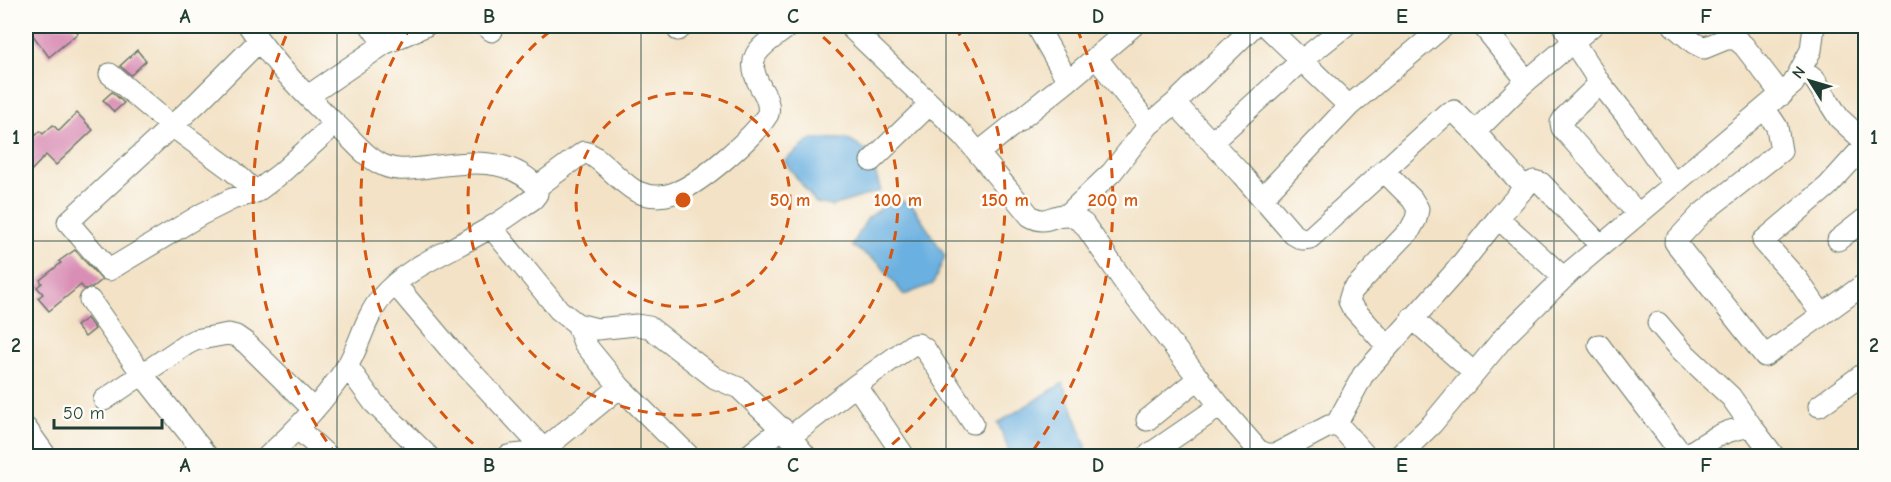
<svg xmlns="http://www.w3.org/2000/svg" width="1891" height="482" viewBox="0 0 1891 482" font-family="'Comic Neue',sans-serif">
  <rect width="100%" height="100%" fill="#fdfcf7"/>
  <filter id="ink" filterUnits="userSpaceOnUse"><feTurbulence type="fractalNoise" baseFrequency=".0167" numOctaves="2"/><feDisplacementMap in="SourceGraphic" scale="12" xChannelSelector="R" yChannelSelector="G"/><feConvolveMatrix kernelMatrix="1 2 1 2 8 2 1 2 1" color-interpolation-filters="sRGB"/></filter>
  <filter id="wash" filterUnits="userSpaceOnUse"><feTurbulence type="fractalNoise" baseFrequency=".008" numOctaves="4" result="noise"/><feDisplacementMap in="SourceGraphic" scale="24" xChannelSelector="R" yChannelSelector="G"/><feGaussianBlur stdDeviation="1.35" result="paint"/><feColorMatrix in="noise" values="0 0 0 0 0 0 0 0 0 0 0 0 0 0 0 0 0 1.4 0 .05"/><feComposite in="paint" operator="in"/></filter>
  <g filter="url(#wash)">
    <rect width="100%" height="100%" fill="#f3e2c6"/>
    <!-- water -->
    <path fill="#6ab0e0" stroke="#44768a" stroke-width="1.5" d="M812 139H847L869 152 881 191 832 206 816 203 784 161Z
      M895 198 913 206 945 256 933 284 904 295 879 263 852 246 867 219Z
      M1063 383 1086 446 1084 456H1011L998 423Z"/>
    <g id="blocks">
      <!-- building -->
      <path fill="#d98eb5" d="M26 26H73L78 33 49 57Z
        M137 50 146 61 131 75 120 66Z
        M112 92 124 103 114 112 103 100Z
        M77 113 93 130 56 165 46 155 26 176V146L40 131 43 134 53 125 59 131Z
        M75 250 102 280 92 288 84 289 81 285 49 311 38 298 43 294 37 287 42 283 40 280 61 263 59 261Z
        M87 318 95 329 85 337 76 326Z"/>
    </g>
  </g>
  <g filter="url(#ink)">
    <use href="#blocks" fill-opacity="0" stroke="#697767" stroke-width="1.5"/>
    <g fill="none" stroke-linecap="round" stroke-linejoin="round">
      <!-- minor casing -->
      <g stroke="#697767" stroke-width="23">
        <path id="minor" d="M249 26C275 65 309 99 343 131 356 144 368 159 385 166 397 171 409 169 421 168 461 163 507 154 537 187V194L533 199C519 208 506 219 491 227 455 250 409 264 381 298 364 319 360 346 346 368 324 401 297 430 268 456
          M371 26 384 44
          M486 26 492 31
          M849 26 964 136 1030 216C1047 226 1051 214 1067 215 1073 215 1079 221 1084 224L1129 289 1220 406 1258 450 1266 454H1276L1329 426 1336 425 1343 430 1366 456
          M1037 26 1068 81
          M1266 26 1349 106
          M1483 26 1527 81
          M1563 26 1600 83 1628 118 1674 184
          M1674 26 1694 43 1704 48 1726 39H1736L1744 46 1782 95
          M678 30 683 26
          M259 41 198 102 68 222 109 270 202 214 232 199 256 192 280 174 335 124
          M1096 57 1149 125
          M1801 69 1815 80 1839 118 1866 143
          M110 74 172 126 233 171 256 192
          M1600 83 1564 118 1561 123 1562 128 1638 214
          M308 96 384 44 425 26
          M1175 103 1254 26
          M1765 109 1777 127 1781 151 1701 214 1675 242 1765 356 1866 283
          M1475 132 1525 188
          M1212 142 1301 61 1345 26
          M978 153 1068 81 1133 26
          M871 161 930 104
          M1384 171 1412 199 1418 209 1416 219 1410 230 1352 291 1349 301 1352 307 1387 346
          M537 187 584 152C599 154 621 185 638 192 649 197 663 197 674 193 699 185 754 137 768 114 770 104 766 96 761 88 741 53 764 46 789 26
          M1262 198 1349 106 1444 26
          M1067 215 1112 172 1149 125 1175 103 1242 175 1293 234 1302 239 1310 238 1446 114 1454 111 1475 132 1522 85 1592 26
          M1498 218 1527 185 1534 181 1541 183 1601 246
          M491 227 559 310 577 324 597 329 636 325 649 327 715 378 739 388 790 437
          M1838 240 1866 218
          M395 284 449 348 550 456
          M90 300 142 374 207 456
          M1822 315 1798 280 1763 241 1828 186 1866 144
          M1412 318 1474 373
          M1658 323 1681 350 1731 397 1752 427
          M577 324 584 343 620 387
          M1599 345 1683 456
          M347 366 374 403 428 456
          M856 385 912 345 918 344 925 349 973 423
          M104 400 187 344 195 340 228 334 236 336 246 343 314 410
          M1819 406 1866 372
          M1147 420 1199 378
          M1336 425 1363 375 1455 272 1498 218 1564 278
          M26 428 46 456
          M298 429 328 456
          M508 456C520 453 530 455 543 450L620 387 689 456
          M748 456 782 428
          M806 456 790 437 856 385 904 456
          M1147 456 1220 406
          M1399 456 1432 424 1505 336 1571 271 1793 84 1811 50 1814 26
          M1685 456C1707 442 1725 428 1752 427L1774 456"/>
      </g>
      <!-- minor -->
      <use href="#minor" stroke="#fff" stroke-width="21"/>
    </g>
  </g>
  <!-- grid -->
  <path fill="none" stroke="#1f3d34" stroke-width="1.5" stroke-opacity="0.55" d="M337 26V456M641 26V456M946 26V456M1250 26V456M1554 26V456M26 241H1866"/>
  <!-- distance rings -->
  <g fill="none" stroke="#d45610" stroke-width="3" stroke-dasharray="10 8">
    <circle cx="683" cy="200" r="107"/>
    <path d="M809 26A215 215 0 1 1 557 26"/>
    <path d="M487 455A322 322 0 0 1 411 27M955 27A322 322 0 0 1 879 455"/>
    <path d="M337 456A430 430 0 0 1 289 29M1077 29A430 430 0 0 1 1029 456"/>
  </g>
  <circle cx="683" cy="200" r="9" fill="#d45610" stroke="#fdfcf7" stroke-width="3"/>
  <g font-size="18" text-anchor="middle" font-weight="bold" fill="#d45610" stroke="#fdfcf7" stroke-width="5" stroke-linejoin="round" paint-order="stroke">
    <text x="790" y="206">50 m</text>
    <text x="898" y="206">100 m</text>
    <text x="1005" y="206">150 m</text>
    <text x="1113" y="206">200 m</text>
  </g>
  <!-- margin -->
  <rect width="1891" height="482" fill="none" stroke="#fdfcf7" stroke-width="66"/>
  <!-- north arrow -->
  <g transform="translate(1810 81) rotate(307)" stroke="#fdfcf7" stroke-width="4.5" paint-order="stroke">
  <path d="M0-4.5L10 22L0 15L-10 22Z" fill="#1f3d34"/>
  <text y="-9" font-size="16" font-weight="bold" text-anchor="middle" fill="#1f3d34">N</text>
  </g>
  <!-- scale -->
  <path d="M54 419v9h108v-9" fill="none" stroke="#1f3d34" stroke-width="3"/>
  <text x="63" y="419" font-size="18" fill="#1f3d34" stroke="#fdfcf7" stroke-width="4.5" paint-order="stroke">50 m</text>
  <rect x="33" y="33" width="1825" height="416" fill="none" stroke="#1f3d34" stroke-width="2"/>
  <g font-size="20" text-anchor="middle" font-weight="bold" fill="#1f3d34">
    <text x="185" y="23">A</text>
    <text x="489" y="23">B</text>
    <text x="793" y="23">C</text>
    <text x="1098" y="23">D</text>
    <text x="1402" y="23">E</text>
    <text x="1706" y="23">F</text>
    <text x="16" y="144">1</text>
    <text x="1874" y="144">1</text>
    <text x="16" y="352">2</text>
    <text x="1874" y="352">2</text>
    <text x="185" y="472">A</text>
    <text x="489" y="472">B</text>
    <text x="793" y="472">C</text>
    <text x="1098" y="472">D</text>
    <text x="1402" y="472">E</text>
    <text x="1706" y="472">F</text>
  </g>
</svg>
